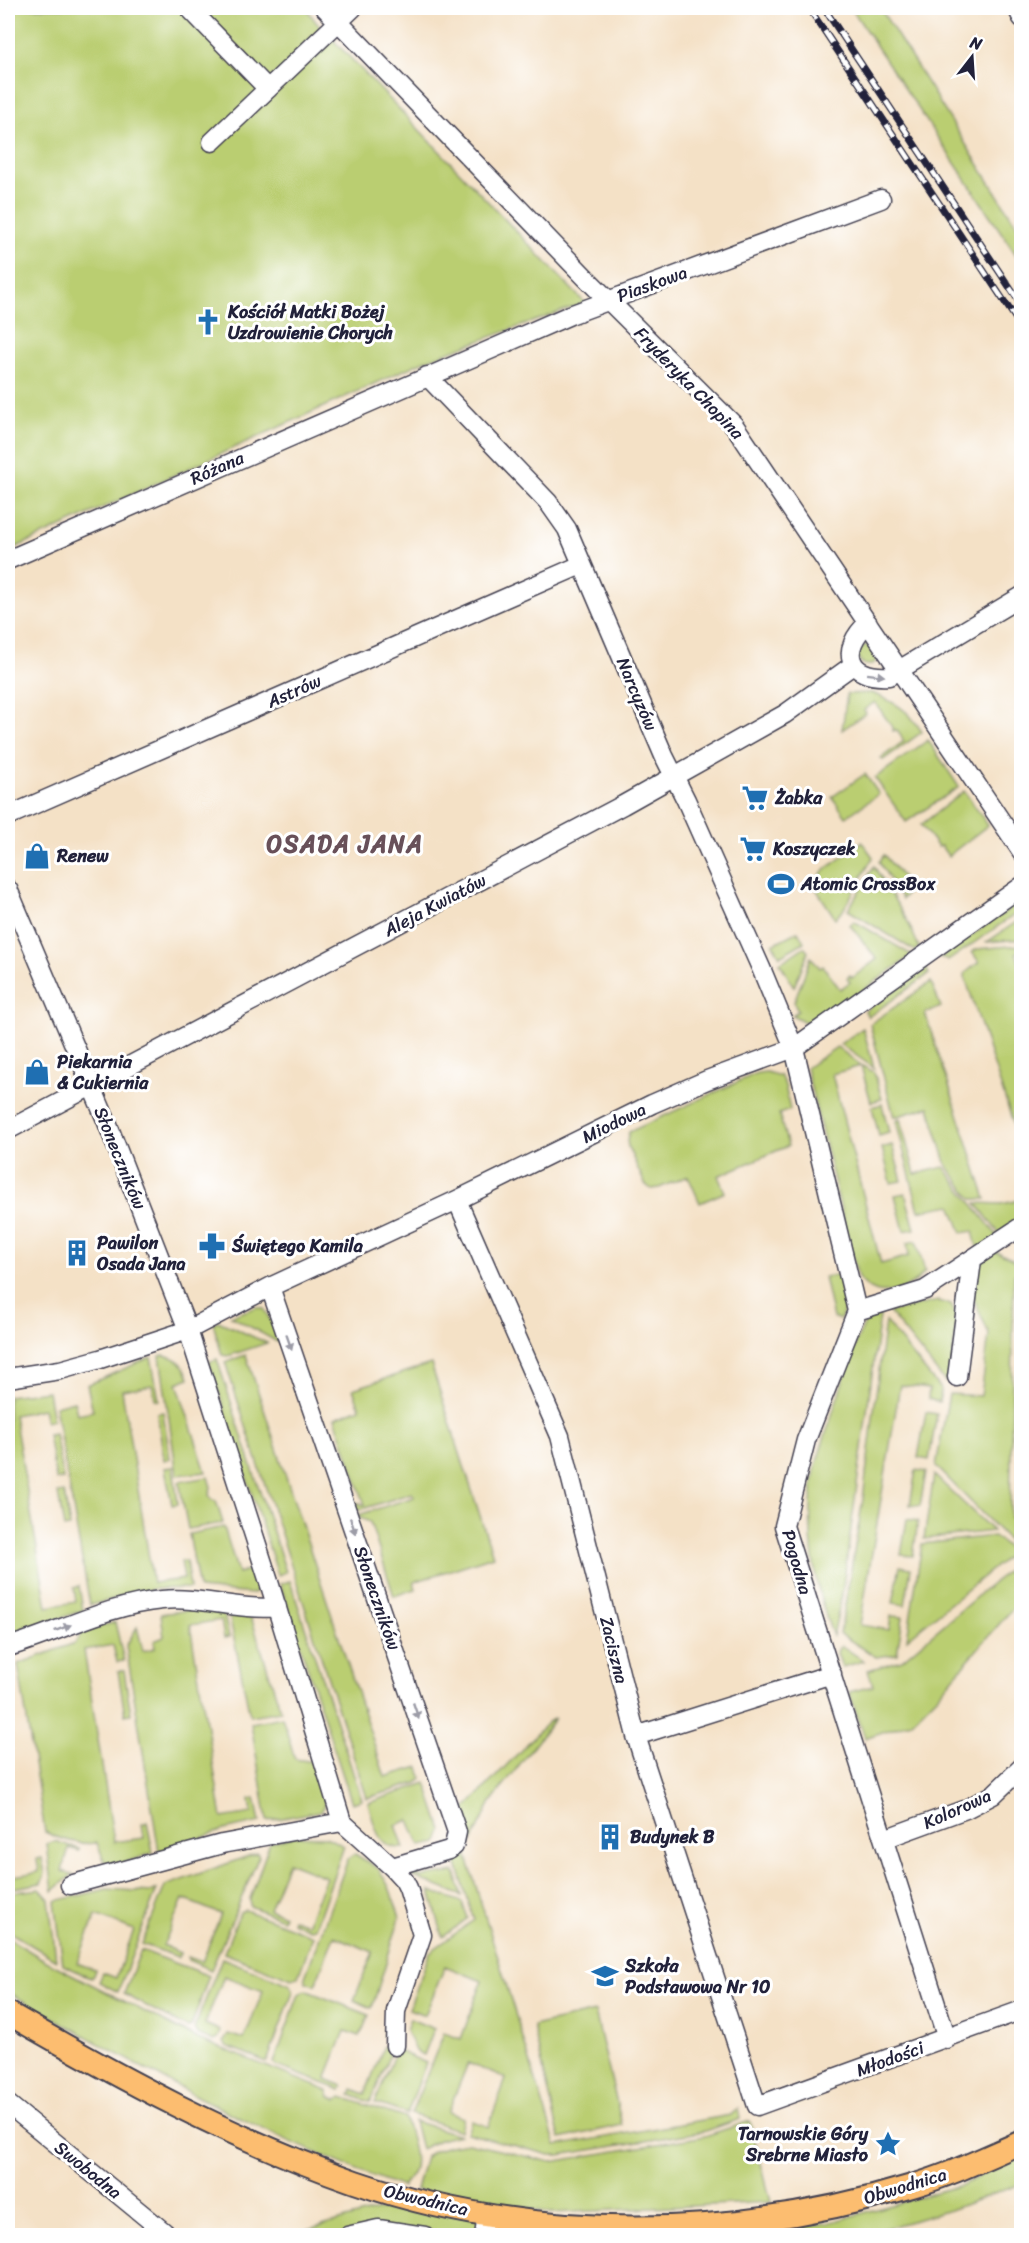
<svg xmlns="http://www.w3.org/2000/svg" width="1029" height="2243" viewBox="0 0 1029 2243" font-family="Sriracha,sans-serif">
  <rect width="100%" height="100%" fill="#fff"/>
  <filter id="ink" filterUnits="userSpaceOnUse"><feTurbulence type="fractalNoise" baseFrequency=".0167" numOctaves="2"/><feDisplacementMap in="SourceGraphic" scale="12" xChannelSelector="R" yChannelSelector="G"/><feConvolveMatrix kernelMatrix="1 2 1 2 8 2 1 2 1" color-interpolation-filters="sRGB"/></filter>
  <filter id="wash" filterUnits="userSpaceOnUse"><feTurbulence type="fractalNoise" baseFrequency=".008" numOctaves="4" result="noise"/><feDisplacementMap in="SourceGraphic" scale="24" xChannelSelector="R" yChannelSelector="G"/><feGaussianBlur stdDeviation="1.35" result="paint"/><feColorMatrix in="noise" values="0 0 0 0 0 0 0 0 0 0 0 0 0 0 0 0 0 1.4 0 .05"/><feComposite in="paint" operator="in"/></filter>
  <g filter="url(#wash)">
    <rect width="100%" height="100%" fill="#f4e1c6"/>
    <!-- green -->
    <path fill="#bace71" stroke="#6e7856" stroke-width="1.5" d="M8 8H306L316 22 585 303 426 360 8 551Z
      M851 8H880L1021 232V262Z
      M858 655a10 10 0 1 1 20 0a10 10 0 1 1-20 0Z
      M872 693C896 703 908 709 922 732L883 760 881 758 904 741 897 730 892 731 894 730 875 702 864 710 866 713 842 730 847 694Z
      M928 740 959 787 906 822 875 778Z
      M865 774 879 794 846 817 832 797Z
      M964 791 988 825 948 856 941 846 938 847 921 825Z
      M862 842 873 857 842 912 835 918 816 889 822 872Z
      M884 855 912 888 902 899 879 862Z
      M874 866 908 922 919 947 915 951 848 910Z
      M1021 901V910L948 961 940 957Z
      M1021 919V939L987 942Z
      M854 921 912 955 816 1024 803 1021 792 1015 798 1011 794 1002 811 957 820 968 823 966 840 989 850 982 847 978 850 975 852 978 877 959 850 925Z
      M798 931 804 942 780 956 773 944Z
      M1021 945V951L1016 953 1022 969 1021 1147 964 974 979 962 972 952 977 949Z
      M804 947 808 952 794 987 780 963Z
      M926 968 929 974 868 1017 865 1011Z
      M931 982 941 1007 925 1013 986 1199H972L947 1166 929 1107 894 1117 870 1024Z
      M863 1028 874 1068 840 1044Z
      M837 1047 862 1066 874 1072 882 1099 871 1102 861 1066 832 1074 881 1264 909 1256 907 1243 916 1241 925 1271C916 1285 895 1295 878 1292 870 1290 864 1284 858 1278L806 1068Z
      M766 1072 780 1076 785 1085 790 1110 779 1114 788 1146 718 1176 725 1192 700 1203 688 1176 659 1188 651 1189 645 1184 628 1147 627 1140 629 1132 757 1073Z
      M882 1104 889 1133 879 1136 872 1107Z
      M900 1119 915 1174 944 1167 999 1238 981 1252 976 1244 973 1231 962 1233 951 1205 919 1211 896 1121Z
      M892 1145 902 1181 891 1183 882 1148Z
      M905 1193 915 1229 904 1231 895 1195Z
      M1021 1200V1219L1001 1236 976 1203 1001 1204Z
      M996 1252 1021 1263V1274L1014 1275 1010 1518 1021 1519V1541L1014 1546 936 1466 949 1394 981 1396 989 1334 973 1297 975 1265Z
      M840 1274C843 1289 849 1306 840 1320L833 1318 824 1277Z
      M938 1301 951 1305 957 1316 950 1381 945 1382 889 1312Z
      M257 1307 264 1309 286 1347 231 1316Z
      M877 1315 880 1316 842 1594 833 1636C814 1588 806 1533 813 1482 815 1462 823 1443 829 1424 838 1396 847 1368 857 1340L865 1323Z
      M218 1321 267 1343 228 1356 222 1355 213 1323Z
      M885 1321 941 1390 939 1402 928 1399 929 1389 900 1385 860 1625 889 1630 891 1616 903 1617 897 1654 876 1657 840 1634 863 1499Z
      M163 1355C178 1358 184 1363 189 1378L177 1383 206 1472 177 1475 160 1356Z
      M246 1355 385 1777 419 1767 422 1778 417 1783 367 1798 225 1362Z
      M151 1357 159 1400 155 1399 152 1385 122 1390 153 1583 184 1579 181 1561H186L190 1588 154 1589 90 1605 55 1406 74 1401 77 1414 93 1411 87 1385Z
      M217 1359 286 1572 278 1575 209 1362Z
      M431 1364 493 1556 414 1582 416 1589 394 1596 370 1522 355 1516 414 1497 412 1493 353 1512 349 1501 365 1505 335 1418 360 1408 353 1389Z
      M48 1391 53 1420 46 1422 43 1409 14 1415 47 1607 76 1602 74 1588 79 1586 83 1610 8 1638V1396Z
      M163 1412 170 1459 164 1460 157 1413Z
      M926 1412 937 1414 929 1460 918 1458Z
      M55 1434 63 1479 56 1480 48 1435Z
      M173 1467 178 1504 172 1505 165 1468Z
      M916 1470 926 1472 920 1506 910 1505Z
      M934 1475 993 1531 924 1539Z
      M208 1477 211 1487 209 1495 212 1500 216 1501 223 1523 188 1529 179 1482Z
      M64 1492 70 1527 64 1528 58 1493Z
      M907 1519 918 1521 913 1556 901 1555Z
      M224 1527 238 1573 251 1569 258 1591 253 1594 199 1589 189 1534Z
      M994 1536 1013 1552 907 1639 922 1544Z
      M1021 1559V1599L937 1696 911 1722 865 1738 849 1692 873 1686 868 1670 902 1660Z
      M900 1566 911 1568 905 1605 893 1603Z
      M290 1581 362 1800 352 1803 280 1584Z
      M196 1609 224 1614 229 1637 224 1638 221 1620 190 1625 222 1818 252 1813 250 1799 255 1798 260 1822 224 1830 159 1852 126 1646 137 1627 143 1651 155 1648 154 1641 164 1637 161 1614Z
      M229 1614 251 1617 281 1711 250 1716Z
      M115 1622 124 1661 117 1662 113 1645 84 1650 114 1842 144 1838 142 1824 147 1822 153 1853 111 1867 105 1863 97 1843C78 1845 61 1840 45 1832L18 1664 75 1643 83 1632Z
      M842 1646 864 1661 842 1667 837 1653 839 1647Z
      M118 1671H124L131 1714 125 1715Z
      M282 1717 295 1759 314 1762C318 1776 332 1800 320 1811L267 1821 251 1723Z
      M555 1718 491 1802 466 1854 556 2146 731 2115 738 2108 740 2119 706 2131 559 2155H550L467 2133 472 2121 488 2127 506 2079 468 2063 448 2112 463 2118 460 2131 411 2114 444 2033 461 2039 482 1981 445 1966 425 2015 409 2009 430 1952 474 1920 454 1854 461 1837 460 1814 548 1722Z
      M426 1783 442 1830 438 1843 420 1846 409 1820 396 1825 404 1848C376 1850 375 1824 368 1803Z
      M293 1836 326 1837 344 1846 315 1928 310 1929 292 1922 293 1919 307 1924 326 1877 288 1862 269 1909 284 1915 282 1919 250 1906V1899L270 1842Z
      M55 1841 79 1849V1851L69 1848 62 1871 73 1874 53 1891 47 1844Z
      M257 1853 259 1856 211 1970 188 1960V1957L202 1962 221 1914 183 1899 163 1946 180 1953 178 1957 142 1944 165 1886Z
      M355 1854 379 1869 389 1887 400 1917 372 2008 354 2000 373 1952 334 1936 315 1985 306 1982 305 1977 348 1859Z
      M42 1858 45 1874 41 1883 8 1889V1871L9 1877 39 1872 37 1859Z
      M415 1865 419 1877 455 1872 462 1896 407 1874Z
      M40 1889 49 1899 56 1960 8 1931V1893Z
      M107 1889 151 1892 157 1889 118 1992 99 1982 103 1973 116 1978 134 1930 96 1915 77 1963 95 1970 92 1978 63 1965 55 1901Z
      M430 1891 462 1902 468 1918 443 1937Z
      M245 1910 313 1936 298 1977 292 1979 224 1953 240 1912Z
      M8 1938 46 1961 198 2039 328 2091 330 2097 337 2100 342 2097 405 2118C410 2138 425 2169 403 2184V2187C264 2138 135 2065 8 1992Z
      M141 1950 209 1976 191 2027 187 2028 124 1994Z
      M222 1958 291 1985 293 1992 267 2062 226 2046 224 2042 228 2034 244 2039 263 1991 224 1976 205 2024 221 2031 218 2039 214 2041 197 2034 194 2029Z
      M305 1990 369 2015 360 2036 345 2031 326 2079 343 2086 341 2090 277 2066 274 2063 299 1994Z
      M595 2012 622 2125 560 2139 533 2026Z
      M410 2019 434 2029 424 2055 415 2051 406 2031Z
      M384 2046 392 2049 372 2099 370 2102 351 2095 353 2089 365 2094Z
      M396 2050 426 2063 407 2114 375 2103Z
      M414 2121 459 2135 439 2140 421 2149Z
      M750 2121 771 2202 552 2213 490 2202 493 2235 302 2236 301 2232 434 2194 416 2190 425 2157 433 2151 449 2146 468 2143 551 2162 705 2136Z
      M1021 2153V2184L950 2210 862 2235 711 2236 828 2223 965 2184Z"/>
  </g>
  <g filter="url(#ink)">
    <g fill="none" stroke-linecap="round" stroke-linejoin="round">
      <!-- minor casing -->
      <g stroke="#423f50" stroke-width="21">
        <path id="minor" d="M189 8 268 89
          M325 8 586 278 734 425 1022 852
          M1017 8 1022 18
          M212 142 353 8
          M427 376 548 502 567 529 664 756 686 800 761 968 794 1048 857 1311 806 1440 784 1526 947 2039
          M8 560 570 315 881 199
          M868 623C839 649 847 679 889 676L1022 596
          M8 816 581 565
          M8 889 106 1120 188 1330 269 1582 342 1822 392 1867 404 1880 408 1888 422 1935 396 2011 395 2046
          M8 1130 623 805 785 714 853 665
          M457 1200 560 1436 636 1736 757 2106 1022 2010
          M270 1287 457 1832 454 1846 449 1850 392 1867
          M857 1311 925 1290 1022 1226
          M957 1377 972 1260
          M8 1378 60 1370 100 1359 188 1330 270 1287 457 1200 652 1104 707 1080 794 1048 1022 886
          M8 1647C59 1632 108 1605 162 1600 201 1596 238 1611 277 1607
          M636 1736 832 1674
          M884 1839 966 1809 993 1795 1022 1767
          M70 1885 222 1844 342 1822
          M8 2104 169 2236
          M347 2236 378 2229 425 2236
          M484 2236 487 2215"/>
      </g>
      <!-- major casing -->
      <g stroke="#423f50" stroke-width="26">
        <path id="major" d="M8 2013C118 2077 234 2140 355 2182 533 2243 733 2241 912 2186 950 2175 985 2158 1022 2142"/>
      </g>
      <!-- minor -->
      <use href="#minor" stroke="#fff" stroke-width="18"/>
      <!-- major -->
      <use href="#major" stroke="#fcbd6f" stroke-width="22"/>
      <!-- rail casing -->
      <g stroke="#22223b" stroke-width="7">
        <path id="rail" d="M809 8 1022 328
          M824 8 1022 306"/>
      </g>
      <!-- rail -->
      <use href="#rail" stroke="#fff" stroke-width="4.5" stroke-dasharray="14" stroke-linecap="butt"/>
    </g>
    <!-- one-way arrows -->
    <defs><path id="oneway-solid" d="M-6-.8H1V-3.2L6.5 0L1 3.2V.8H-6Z" transform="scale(1.5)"/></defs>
    <g fill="#9c9ca7">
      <use href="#oneway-solid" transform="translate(876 675) rotate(7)"/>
      <use href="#oneway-solid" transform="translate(289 1342) rotate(71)"/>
      <use href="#oneway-solid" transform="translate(353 1526) rotate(71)"/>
      <use href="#oneway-solid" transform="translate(63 1628) rotate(-21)"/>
      <use href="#oneway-solid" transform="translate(416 1711) rotate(71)"/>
    </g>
  </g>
  <!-- icons -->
  <defs>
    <g id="church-bare" transform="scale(2.07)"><path d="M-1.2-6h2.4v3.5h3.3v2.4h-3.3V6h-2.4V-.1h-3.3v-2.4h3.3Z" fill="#1f6fb2" stroke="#fff" stroke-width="2.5" paint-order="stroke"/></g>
    <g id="supermarket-bare" transform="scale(2.07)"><path d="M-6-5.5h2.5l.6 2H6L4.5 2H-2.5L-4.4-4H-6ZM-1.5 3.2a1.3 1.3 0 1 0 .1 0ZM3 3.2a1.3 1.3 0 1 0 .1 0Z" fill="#1f6fb2" stroke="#fff" stroke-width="2.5" paint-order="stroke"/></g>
    <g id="shop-bare" transform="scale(2.07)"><path d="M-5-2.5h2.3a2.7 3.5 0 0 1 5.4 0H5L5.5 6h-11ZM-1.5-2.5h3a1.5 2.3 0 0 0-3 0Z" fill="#1f6fb2" stroke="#fff" stroke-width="2.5" paint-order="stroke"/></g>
    <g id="stadium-bare" transform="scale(2.07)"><path d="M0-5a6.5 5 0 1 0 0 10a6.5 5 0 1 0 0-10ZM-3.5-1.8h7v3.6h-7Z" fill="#1f6fb2" stroke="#fff" stroke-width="2.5" paint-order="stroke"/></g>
    <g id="pharmacy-bare" transform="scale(2.07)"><path d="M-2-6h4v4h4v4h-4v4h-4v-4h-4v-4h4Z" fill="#1f6fb2" stroke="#fff" stroke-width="2.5" paint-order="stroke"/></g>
    <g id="building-bare" transform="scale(2.07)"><path d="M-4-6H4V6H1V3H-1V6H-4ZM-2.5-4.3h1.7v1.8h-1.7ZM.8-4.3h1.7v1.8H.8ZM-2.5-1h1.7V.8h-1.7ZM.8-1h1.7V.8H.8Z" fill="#1f6fb2" stroke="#fff" stroke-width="2.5" paint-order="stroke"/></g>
    <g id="school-bare" transform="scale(2.07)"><path d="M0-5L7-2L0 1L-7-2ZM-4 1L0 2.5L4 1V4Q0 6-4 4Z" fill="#1f6fb2" stroke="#fff" stroke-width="2.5" paint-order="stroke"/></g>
    <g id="sight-bare" transform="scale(2.07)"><path d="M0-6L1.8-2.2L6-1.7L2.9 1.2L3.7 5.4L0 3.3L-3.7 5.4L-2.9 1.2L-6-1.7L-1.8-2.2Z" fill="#1f6fb2" stroke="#fff" stroke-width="2.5" paint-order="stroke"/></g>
  </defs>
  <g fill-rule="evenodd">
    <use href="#church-bare" x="208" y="322"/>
    <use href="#supermarket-bare" x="755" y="798"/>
    <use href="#supermarket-bare" x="753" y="849"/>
    <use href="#shop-bare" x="37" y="856"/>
    <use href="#stadium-bare" x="781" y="884"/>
    <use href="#shop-bare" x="37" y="1072"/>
    <use href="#pharmacy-bare" x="212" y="1246"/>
    <use href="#building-bare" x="77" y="1253"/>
    <use href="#building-bare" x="610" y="1837"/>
    <use href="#school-bare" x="605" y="1976"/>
    <use href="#sight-bare" x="888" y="2144"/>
  </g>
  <g text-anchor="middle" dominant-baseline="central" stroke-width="6" stroke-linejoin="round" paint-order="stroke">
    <!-- street labels -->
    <g font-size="18" fill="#22223b" stroke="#fff">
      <text transform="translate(652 284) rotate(-20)">Piaskowa</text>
      <text transform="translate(689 383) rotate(46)">Fryderyka Chopina</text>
      <text transform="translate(217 468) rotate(-24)">Różana</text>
      <text transform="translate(294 691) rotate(-24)">Astrów</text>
      <text transform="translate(637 694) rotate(67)">Narcyzów</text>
      <text transform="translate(435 905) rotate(-28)">Aleja Kwiatów</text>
      <text transform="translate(614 1123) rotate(-26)">Miodowa</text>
      <text transform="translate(120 1158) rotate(68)">Słoneczników</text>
      <text transform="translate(797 1562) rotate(74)">Pogodna</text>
      <text transform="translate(377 1598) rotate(71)">Słoneczników</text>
      <text transform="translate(614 1650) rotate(76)">Zaciszna</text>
      <text transform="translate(957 1809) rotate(-24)">Kolorowa</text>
      <text transform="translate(890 2059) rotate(-20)">Młodości</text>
      <text transform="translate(88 2170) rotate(39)">Swobodna</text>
      <text transform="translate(905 2186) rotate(-17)">Obwodnica</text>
      <text transform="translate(426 2200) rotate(13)">Obwodnica</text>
    </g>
    <!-- poi labels -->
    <g font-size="18" font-weight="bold" fill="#22223b" stroke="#fff" text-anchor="start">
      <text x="228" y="312">Kościół Matki Bożej<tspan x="228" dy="21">Uzdrowienie Chorych</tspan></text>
      <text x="775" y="798">Żabka</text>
      <text x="773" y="849">Koszyczek</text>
      <text x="57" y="856">Renew</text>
      <text x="801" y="884">Atomic CrossBox</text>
      <text x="57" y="1062">Piekarnia<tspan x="57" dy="21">&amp; Cukiernia</tspan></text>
      <text x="97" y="1243">Pawilon<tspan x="97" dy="21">Osada Jana</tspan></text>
      <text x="232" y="1246">Świętego Kamila</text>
      <text x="630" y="1837">Budynek B</text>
      <text x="625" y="1966">Szkoła<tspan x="625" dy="21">Podstawowa Nr 10</tspan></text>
      <text x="868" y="2134" text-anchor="end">Tarnowskie Góry<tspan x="868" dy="21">Srebrne Miasto</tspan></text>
    </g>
    <!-- district labels -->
    <g font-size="24" font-weight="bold" letter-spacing="1.5" fill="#685059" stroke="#fff">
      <text x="345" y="844">OSADA JANA</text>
    </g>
  </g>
  <!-- margin -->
  <rect width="1029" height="2243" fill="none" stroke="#fff" stroke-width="30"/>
  <!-- north arrow -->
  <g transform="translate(972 57) rotate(17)" stroke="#ffffff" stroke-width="4.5" paint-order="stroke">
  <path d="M0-4.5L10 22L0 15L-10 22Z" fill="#22223b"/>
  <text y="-9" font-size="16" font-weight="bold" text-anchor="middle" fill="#22223b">N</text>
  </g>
</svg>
